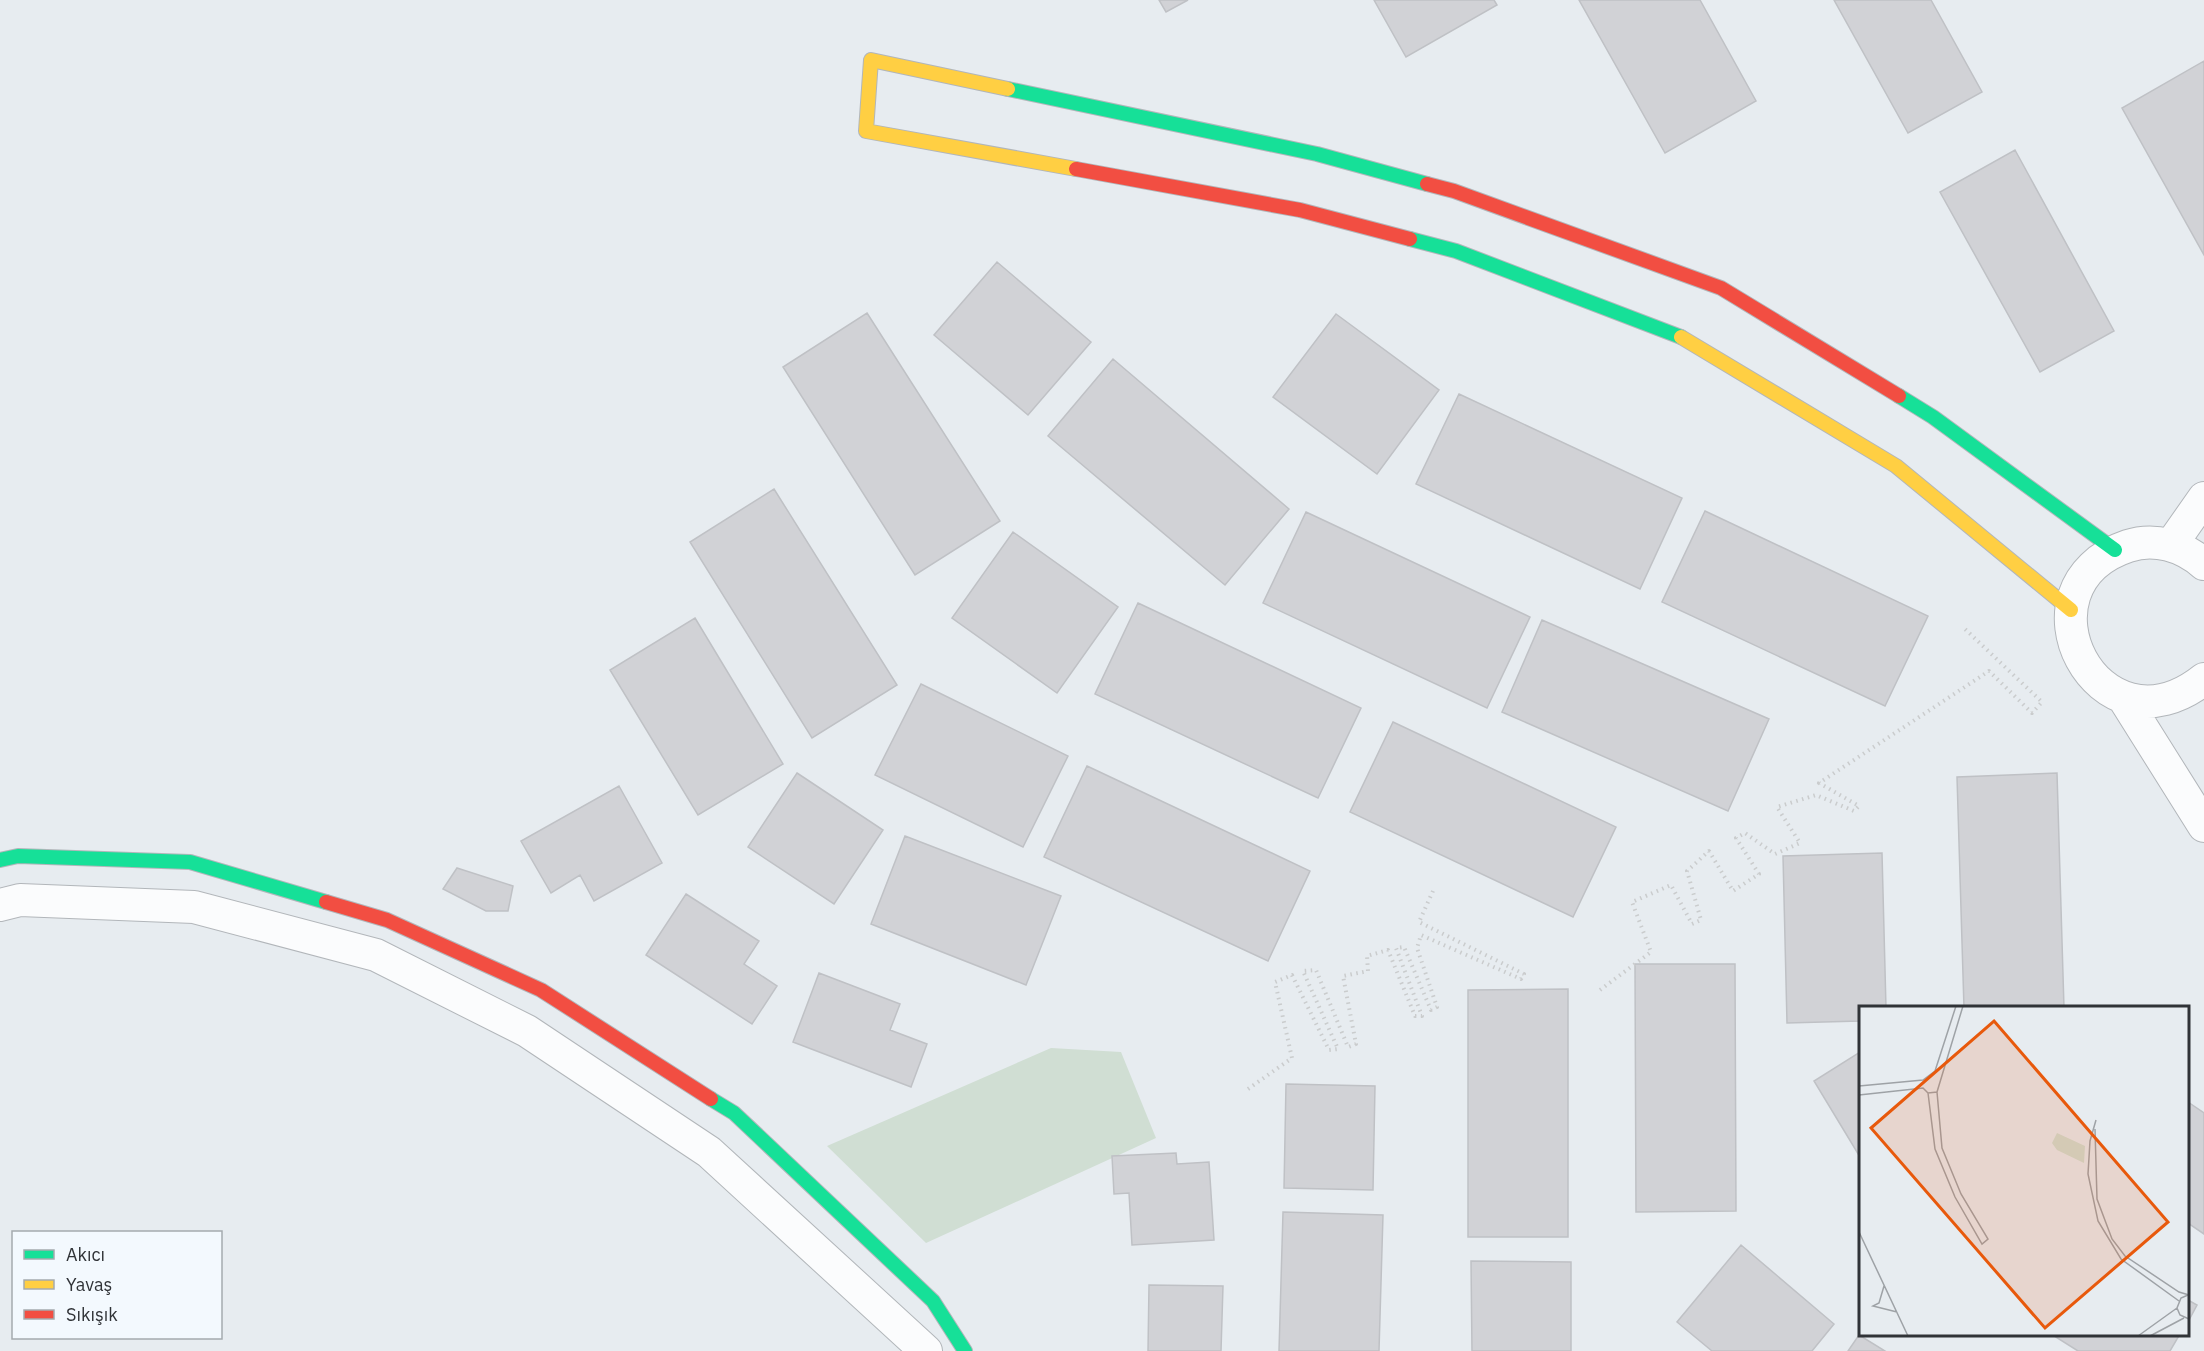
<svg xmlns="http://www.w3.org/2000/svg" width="2204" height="1351" viewBox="0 0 2204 1351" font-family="'IBM Plex Sans',sans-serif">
  <rect width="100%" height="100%" fill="#e7ecf0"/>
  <!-- green -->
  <path fill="#d0ded3" d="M1051 1048 1121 1052 1156 1138 926 1243 827 1146Z"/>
  <!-- building -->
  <path fill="#d1d2d6" stroke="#bfc1c5" stroke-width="1.5" d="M1159 0H1188L1166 12Z
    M1374 0H1494L1497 5 1406 57Z
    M1579 0H1700L1756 101 1665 153Z
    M1834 0H1931L1982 92 1908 133Z
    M2204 61V255L2122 108Z
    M2015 150 2114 331 2040 372 1940 192Z
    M997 262 1091 342 1028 415 934 335Z
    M867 313 1000 521 915 575 783 367Z
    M1336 314 1439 390 1377 474 1273 397Z
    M1113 359 1289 509 1225 585 1048 436Z
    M1459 394 1682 498 1640 589 1416 484Z
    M774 489 897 685 812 738 690 542Z
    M1705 511 1928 616 1885 706 1662 602Z
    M1306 512 1530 617 1487 708 1263 603Z
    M1013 532 1118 607 1057 693 952 618Z
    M1138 603 1361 708 1318 798 1095 694Z
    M695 618 783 764 698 815 610 670Z
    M1542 620 1769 719 1728 811 1502 712Z
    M921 684 1068 756 1023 847 875 775Z
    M1393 722 1616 827 1573 917 1350 812Z
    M1087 766 1310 871 1268 961 1044 857Z
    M797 773 883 830 834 904 748 847Z
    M2057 773 2064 1008H1964L1957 777Z
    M619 786 662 863 594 901 580 875 551 893 521 841Z
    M905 836 1061 896 1026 985 871 924Z
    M1882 853 1886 1008H1860V1021L1787 1023 1783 856Z
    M457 868 513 886 508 911H486L443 889Z
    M686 894 759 941 744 964 777 986 752 1024 646 955Z
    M1635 964H1735L1736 1211 1636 1212Z
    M819 973 900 1004 890 1030 927 1044 911 1087 793 1042Z
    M1568 989V1237H1468V990Z
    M1860 1052V1157L1814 1081Z
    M1286 1084 1375 1086 1373 1190 1284 1188Z
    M2188 1102 2204 1113V1234L2188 1223Z
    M1176 1153 1177 1164 1209 1162 1214 1240 1132 1245 1129 1193 1114 1194 1112 1156Z
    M1283 1212 1383 1215 1379 1351H1279Z
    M1741 1245 1834 1324 1812 1351H1712L1677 1322Z
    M1471 1261 1571 1262V1351H1472Z
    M1149 1285 1223 1286 1221 1351H1148Z
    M2188 1300 2197 1305 2188 1322Z
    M2051 1334H2180L2170 1351H2078Z
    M1859 1335 1885 1351H1848Z"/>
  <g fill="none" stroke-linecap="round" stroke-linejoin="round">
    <!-- street casing -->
    <g stroke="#b2b6ba" stroke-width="34">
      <path id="street" d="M2171 545 2204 498
        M2204 564C2183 546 2155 537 2128 546 2008 586 2098 763 2204 679
        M2123 697 2204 826
        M0 905 20 900 194 907 376 955 527 1031 709 1152 926 1351"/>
    </g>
    <!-- fast casing -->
    <g stroke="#b2b6ba" stroke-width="16">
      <path id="fast" d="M1008 89 1317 154 1427 184
        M1410 239 1456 251 1681 337
        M1899 396 1933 417 2115 550
        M0 860 18 856 190 862 326 902
        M711 1099 734 1113 933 1301 965 1351"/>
    </g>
    <!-- slow casing -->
    <g stroke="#b2b6ba" stroke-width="16">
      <path id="slow" d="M1008 89 871 60 866 131 1076 169
        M1681 337 1896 466 2071 610"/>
    </g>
    <!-- jam casing -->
    <g stroke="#b2b6ba" stroke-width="16">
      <path id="jam" d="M1076 169 1300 210 1410 239
        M1427 184 1454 191 1721 288 1899 396
        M326 902 387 920 541 990 711 1099"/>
    </g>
    <!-- path -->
    <path stroke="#cacccd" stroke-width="4" stroke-dasharray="1.5 4.5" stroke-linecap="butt" d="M1600 990 1651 952 1632 902 1671 885 1692 924 1701 920 1687 871 1709 851 1733 891 1759 874 1736 838 1745 833 1775 854 1800 843 1777 807 1816 795 1854 811 1859 806 1819 783 1989 671 2032 713 2042 702 1965 629
      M1248 1089 1292 1058 1275 982 1292 975 1329 1050 1338 1049 1303 971 1316 970 1348 1047 1356 1044 1343 976 1368 971 1367 956 1388 950 1415 1016H1422L1396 948 1404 947 1431 1010 1437 1007 1417 948 1421 935 1521 979 1524 974 1419 922 1433 891"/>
    <!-- street -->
    <use href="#street" stroke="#fbfcfd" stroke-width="32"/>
    <!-- fast -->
    <use href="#fast" stroke="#16e098" stroke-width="14"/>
    <!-- slow -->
    <use href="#slow" stroke="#ffcf43" stroke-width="14"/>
    <!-- jam -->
    <use href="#jam" stroke="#f24e42" stroke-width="14"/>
  </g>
  <!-- overview -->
  <g transform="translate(1859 1006)">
    <rect width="330" height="330" fill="#e7ecf0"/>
    <path d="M198 127 226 140 225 157 198 144 193 137Z" fill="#d0ded3"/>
    <path fill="none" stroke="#9ea2a6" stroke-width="1.5" d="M0 80 64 74 76 65 97 0M69 87 76 143 96 191 123 238 129 233 102 188 83 142 78 86M0 89 64 82 69 87 78 86 104 0M237 114 231 135 229 168 239 215 262 253 320 295M236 123 238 193 253 233 266 250 320 286 330 289M0 226 49 330M25 280 20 297 14 300 38 306M329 289 322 292 318 302 321 309 330 313M279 330 318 302M291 330 325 312"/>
    <path fill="#e8590c" fill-opacity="0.15" stroke="#e8590c" stroke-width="3" d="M135 15 309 216 186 322 12 122Z"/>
    <rect width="330" height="330" fill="none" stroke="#303337" stroke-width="3"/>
  </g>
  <!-- legend -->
  <rect x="12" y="1231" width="210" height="108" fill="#f3f9fe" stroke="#a5aaae" stroke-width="1.5"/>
  <rect x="24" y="1250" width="30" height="9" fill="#16e098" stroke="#a5aaae" stroke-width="1.5"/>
  <text x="66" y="1261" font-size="18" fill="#303337">Akıcı</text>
  <rect x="24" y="1280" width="30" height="9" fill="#ffcf43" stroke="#a5aaae" stroke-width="1.5"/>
  <text x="66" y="1291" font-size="18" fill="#303337">Yavaş</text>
  <rect x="24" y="1310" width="30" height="9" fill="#f24e42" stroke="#a5aaae" stroke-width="1.5"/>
  <text x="66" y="1321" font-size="18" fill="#303337">Sıkışık</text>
</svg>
